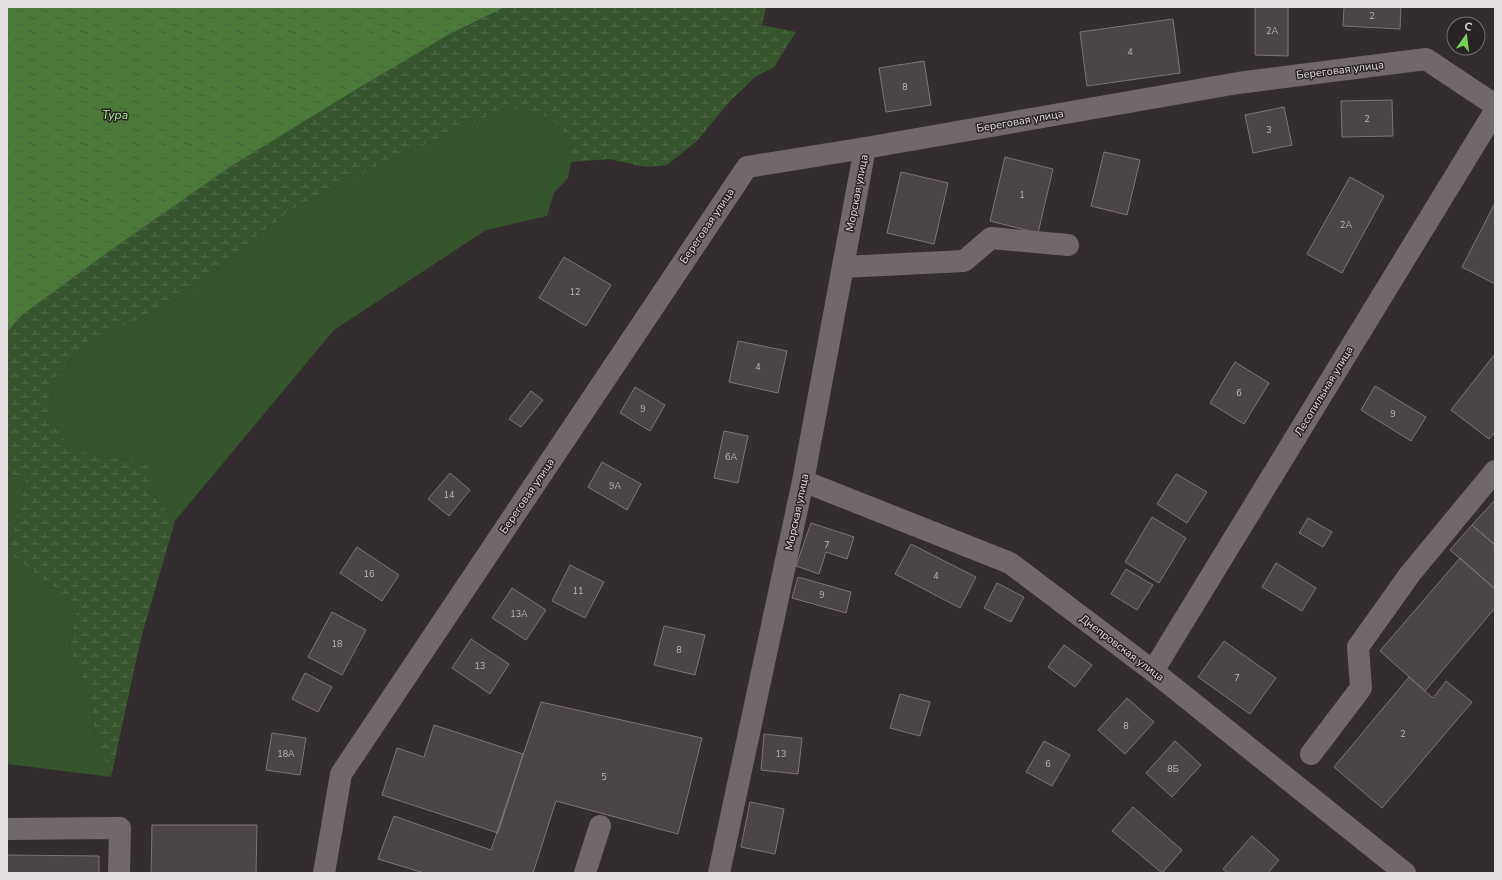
<svg xmlns="http://www.w3.org/2000/svg" width="1502" height="880" viewBox="0 0 1502 880" font-family="'Nunito Sans',sans-serif">
  <defs>
    <pattern id="wetland-marsh" width="20" height="14" patternUnits="userSpaceOnUse"><rect width="20" height="14" fill="#36552c"/><path d="M1 5h8M5 5V1M11 12h8M15 12V8" fill="none" stroke="#536d4a"/></pattern>
    <pattern id="water-ripples" width="26" height="14" patternUnits="userSpaceOnUse"><rect width="26" height="14" fill="#4a793a"/><path d="M2 4q2-2 4 0t4 0M15 11q2-2 4 0t4 0" fill="none" stroke="#47603e"/></pattern>
  </defs>
  <rect width="100%" height="100%" fill="#342d30"/>
  <!-- green -->
  <path fill="#36552c" d="M505 107 552 118 570 140 571 162 568 178 554 193 547 216 486 230 334 330 175 521 150 491 130 459 92 456 67 444 49 415 53 380 86 343 135 321 196 289 236 253 292 209 375 167 469 125Z
    M7 473 26 478 9 552 45 581 78 605 69 648 90 695 95 733 111 777 7 764Z"/>
  <!-- wetland -->
  <path fill="url(#wetland-marsh)" d="M505 7H766L762 25 796 32 774 67 755 77 730 101 696 142 667 165 645 167 609 159 571 162 570 140 552 118 505 107 469 125 375 167 292 209 236 253 196 289 135 321 86 343 53 380 49 415 67 444 92 456 130 459 151 467 150 491 175 521 141 638 111 777 95 733 90 695 69 648 78 605 45 581 9 552 26 478 7 473V332L22 315 114 248 230 167 357 89 448 35Z"/>
  <!-- water -->
  <path fill="url(#water-ripples)" d="M7 7H505L448 35 357 89 230 167 114 248 22 315 7 332Z"/>
  <!-- building -->
  <path fill="#4c4547" stroke="#7c7477" d="M1255 7H1288V56L1255 55Z
    M1344 7H1401L1400 29 1343 26Z
    M1173 19 1180 73 1087 86 1080 32Z
    M924 61 931 105 886 112 879 68Z
    M1392 100 1393 136 1342 137 1341 101Z
    M1284 107 1292 145 1253 153 1245 115Z
    M1104 152 1140 160 1127 215 1091 206Z
    M1005 157 1053 169 1038 233 990 221Z
    M901 172 948 183 934 244 887 233Z
    M1350 177 1384 196 1342 273 1307 254Z
    M1495 203V284L1462 267Z
    M564 257 611 285 586 326 539 298Z
    M738 341 787 351 778 393 729 382Z
    M1495 354V432L1489 439 1451 410Z
    M1235 362 1269 383 1244 424 1210 403Z
    M1375 386 1426 417 1411 441 1361 410Z
    M635 387 665 405 650 431 620 413Z
    M531 391 543 400 521 427 509 419Z
    M724 431 748 436 738 483 714 478Z
    M602 462 641 484 627 510 588 487Z
    M450 473 470 490 449 516 428 499Z
    M1176 474 1207 492 1187 523 1157 504Z
    M1495 500V545L1472 525Z
    M1152 517 1186 538 1159 583 1125 562Z
    M1308 518 1332 532 1323 547 1299 533Z
    M811 523 854 537 847 559 826 552 819 574 796 566Z
    M1472 525 1495 545V589L1450 550Z
    M911 544 976 577 960 608 895 574Z
    M357 547 399 575 382 601 340 573Z
    M1460 558 1495 589V608L1425 691 1380 651Z
    M1276 563 1316 588 1302 611 1262 587Z
    M570 565 604 582 585 618 552 601Z
    M1126 569 1153 585 1137 610 1111 594Z
    M798 577 851 592 846 613 792 598Z
    M997 583 1024 597 1011 622 984 608Z
    M512 588 546 610 526 640 492 618Z
    M332 612 366 630 342 675 308 657Z
    M664 626 705 635 695 675 654 665Z
    M471 639 509 664 490 694 452 668Z
    M1224 641 1276 678 1250 714 1198 677Z
    M1064 645 1092 665 1075 687 1048 667Z
    M305 673 332 687 318 712 292 699Z
    M1409 677 1433 698 1446 681 1472 702 1382 808 1334 767Z
    M900 694 930 702 920 736 890 728Z
    M1127 698 1154 722 1125 754 1098 730Z
    M541 702 702 738 678 834 556 801 533 873H424L378 859 394 816 491 850Z
    M434 725 523 754 498 833 382 795 397 748 424 757Z
    M272 733 306 738 300 775 266 770Z
    M764 734 802 738 798 774 761 770Z
    M1044 741 1070 755 1052 786 1026 772Z
    M1175 741 1201 765 1172 797 1146 773Z
    M750 802 784 809 775 854 741 847Z
    M1133 807 1182 850 1162 873 1112 831Z
    M152 825H257L256 873H151Z
    M1252 836 1279 860 1268 873H1228L1223 869Z
    M7 855 99 856V873H7Z"/>
  <g fill="none" stroke-linecap="round" stroke-linejoin="round">
    <!-- minor -->
    <path stroke="#70686a" stroke-width="22" d="M843 267 964 261 991 238 1068 245
      M803 481 1010 563 1153 671 1405 873
      M1153 671 1495 111
      M1311 754 1361 688 1358 647 1410 574 1495 471
      M7 829 120 828 119 873
      M324 873 341 774 747 167 865 148 1238 83 1426 59 1495 105
      M585 873 600 826
      M719 873 803 481 865 148"/>
  </g>
  <g text-anchor="middle" dominant-baseline="central" stroke-width="3" stroke-linejoin="round" paint-order="stroke">
    <!-- number labels -->
    <g font-size="9" fill="#bcb7b9">
      <text x="1372" y="16">2</text>
      <text x="1272" y="31">2А</text>
      <text x="1130" y="52">4</text>
      <text x="905" y="87">8</text>
      <text x="1367" y="119">2</text>
      <text x="1269" y="130">3</text>
      <text x="1022" y="195">1</text>
      <text x="1346" y="225">2А</text>
      <text x="575" y="292">12</text>
      <text x="758" y="367">4</text>
      <text x="1239" y="393">6</text>
      <text x="643" y="409">9</text>
      <text x="1393" y="414">9</text>
      <text x="731" y="457">6А</text>
      <text x="615" y="486">9А</text>
      <text x="449" y="495">14</text>
      <text x="827" y="545">7</text>
      <text x="369" y="574">16</text>
      <text x="936" y="576">4</text>
      <text x="578" y="591">11</text>
      <text x="822" y="595">9</text>
      <text x="519" y="614">13А</text>
      <text x="337" y="644">18</text>
      <text x="679" y="650">8</text>
      <text x="480" y="666">13</text>
      <text x="1237" y="678">7</text>
      <text x="1126" y="726">8</text>
      <text x="1403" y="734">2</text>
      <text x="286" y="754">18А</text>
      <text x="781" y="754">13</text>
      <text x="1048" y="764">6</text>
      <text x="1173" y="769">8Б</text>
      <text x="604" y="777">5</text>
    </g>
    <!-- street labels -->
    <g font-size="11" fill="#e2dddf" stroke="#2a2326">
      <text transform="translate(1340 70) rotate(-7)">Береговая улица</text>
      <text transform="translate(1020 121) rotate(-10)">Береговая улица</text>
      <text transform="translate(857 193) rotate(-79)">Морская улица</text>
      <text transform="translate(707 226) rotate(-56)">Береговая улица</text>
      <text transform="translate(1324 391) rotate(-59)">Лесопильная улица</text>
      <text transform="translate(527 496) rotate(-56)">Береговая улица</text>
      <text transform="translate(797 512) rotate(-78)">Морская улица</text>
      <text transform="translate(1122 648) rotate(37)">Днепровская улица</text>
    </g>
    <!-- water labels -->
    <g font-size="12" font-style="italic" fill="#a8ec93" stroke="#2a2326">
      <text x="115" y="115">Тура</text>
    </g>
  </g>
  <!-- border -->
  <rect width="1502" height="880" fill="none" stroke="#e2dddf" stroke-width="16"/>
  <!-- north arrow -->
  <g transform="translate(1466 36) rotate(14)"><circle r="19" fill="#2a2326" stroke="#746d70"/>
  <path d="M0-3L7 15L0 10L-7 15Z" fill="#77d259"/>
  <text y="-6" font-size="11" font-weight="bold" text-anchor="middle" fill="#e2dddf">С</text>
  </g>
</svg>
